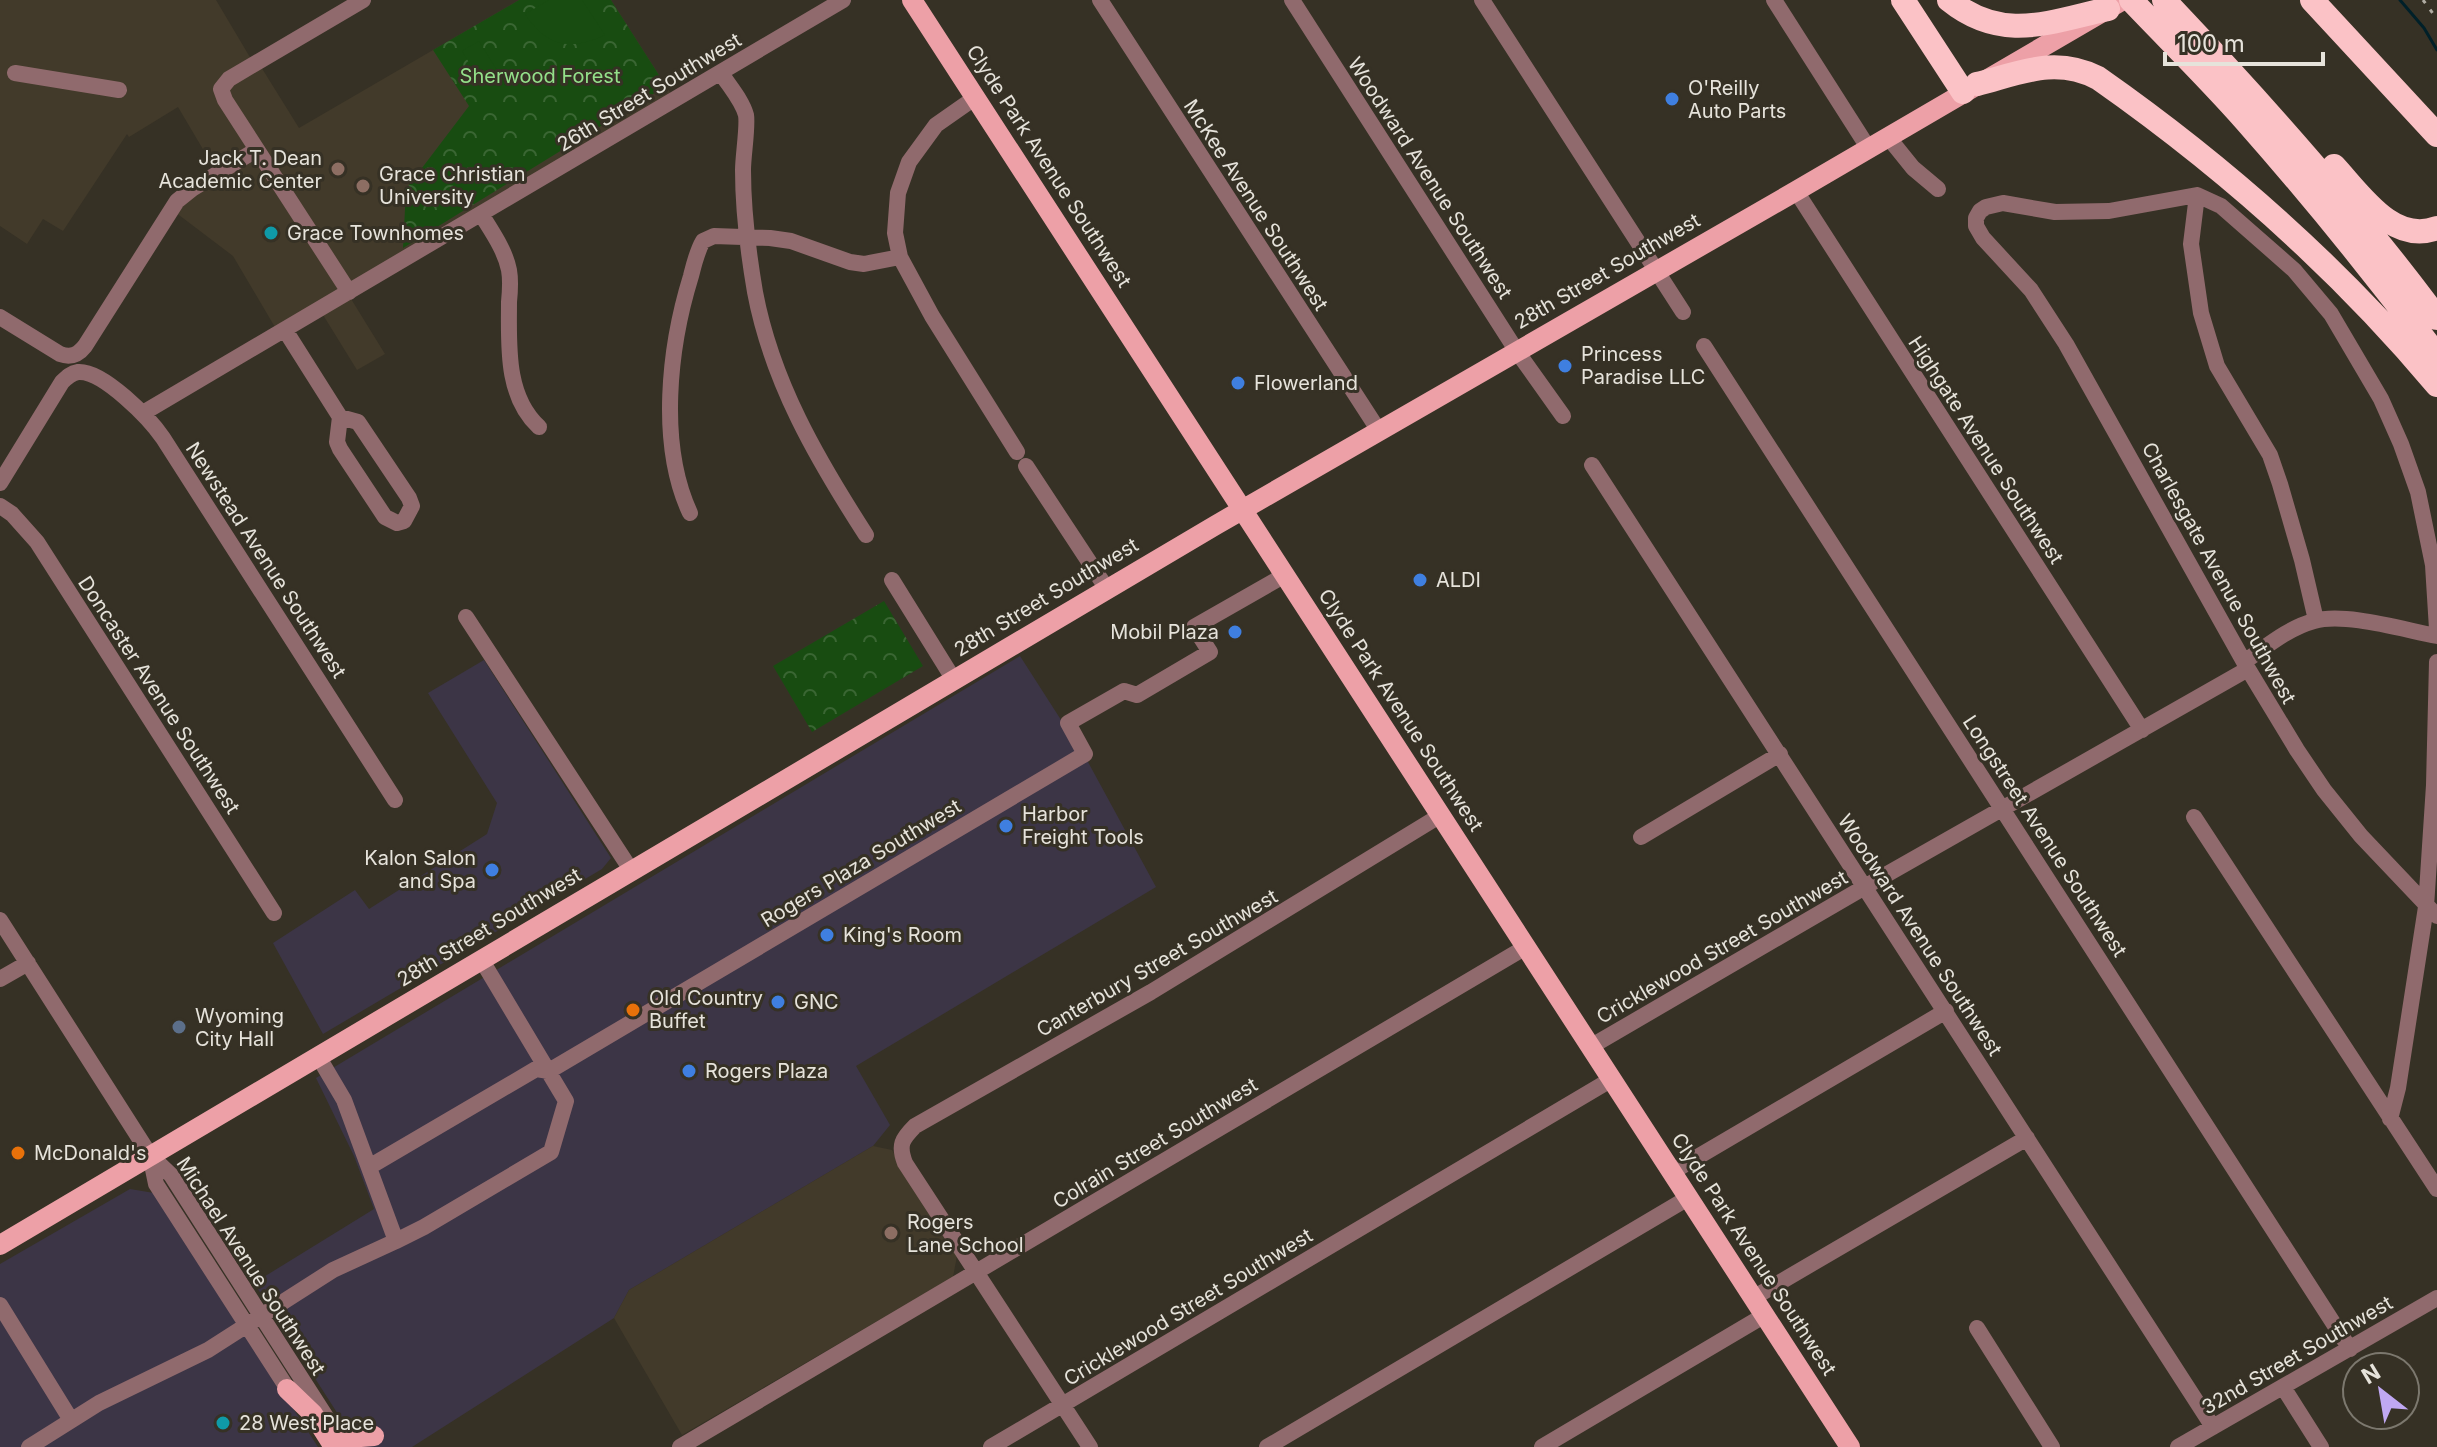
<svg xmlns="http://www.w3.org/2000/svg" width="2437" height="1447" viewBox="0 0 2437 1447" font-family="Inter,sans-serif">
  <defs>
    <pattern id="park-crowns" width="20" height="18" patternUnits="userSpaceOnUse" patternTransform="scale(2)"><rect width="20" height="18" fill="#184c11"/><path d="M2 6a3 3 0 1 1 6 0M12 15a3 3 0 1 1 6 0" fill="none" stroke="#3a6633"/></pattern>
  </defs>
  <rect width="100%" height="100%" fill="#363125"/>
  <!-- commercial -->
  <path fill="#3c3546" d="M1020 656 1088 762 1156 887 856 1066 890 1125 873 1146 629 1290 614 1318 412 1447H359L254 1283 374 1209 354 1156 316 1078Z
    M484 660 611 858 602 869 323 1034 273 943 355 890 369 909 487 834 497 803 428 693Z
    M130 1189 154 1193 318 1447H0V1264Z"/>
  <!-- built -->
  <path fill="#423a2a" d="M0 0H216L254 64 258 62 299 128 519 0H611L675 100 348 294 385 354 357 370 320 310 279 334 233 256 171 209 217 173 178 107 129 137 127 134 63 231 43 219 27 244 0 226Z
    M873 1146 892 1150 957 1256 953 1277 682 1435 614 1318 629 1290Z"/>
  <!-- park -->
  <path fill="url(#park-crowns)" d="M519 0H611L666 86 403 248 406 189 469 106 433 50Z
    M884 601 923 666 812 732 773 666Z"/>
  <!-- garden -->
  <path fill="#184c11" d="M549 0H582L605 35C570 51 547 47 525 14Z
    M479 41 498 72 481 82 462 51Z"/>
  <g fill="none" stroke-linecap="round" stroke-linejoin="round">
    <!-- stream -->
    <path stroke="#002029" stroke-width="3" d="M2400 0 2424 28 2437 50"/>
    <!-- minor -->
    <path stroke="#906a6d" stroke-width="16" d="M1100 0 1379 431
      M1292 0 1516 350 1563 416
      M1482 0 1683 312
      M1774 0 1869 149
      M15 73 119 90
      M721 73C729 86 742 100 746 115 748 126 743 156 743 170 743 211 748 251 755 292 772 382 817 459 866 535
      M976 97 936 125 909 162 898 193 895 233 900 257 932 316 1017 452
      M1888 137 1913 168 1938 189
      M1796 191 2142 730
      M2197 195 2191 244 2201 313 2217 366 2270 455 2280 484 2302 560 2316 620
      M481 214C492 232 505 250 509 270 511 281 510 292 509 302 509 344 505 396 539 427
      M349 292 225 100 221 89 229 79 363 0
      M0 317 60 354C71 358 78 355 85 346L177 201 192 189 256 150
      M285 330 340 417 337 442 340 449 385 517 397 523 404 521 412 506 409 498 358 422 340 417
      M1704 346 2350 1349
      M143 413 843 0
      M1592 465 2213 1427
      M1026 466 1107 589
      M0 483 62 382C67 377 71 373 78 372 103 370 150 419 163 438L395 800
      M0 506 12 514 37 542 274 913
      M690 513C658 444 669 347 691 276 694 264 697 251 703 241L714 236 770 238 791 241 850 262 864 264 900 257
      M892 580 954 680
      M466 617 631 870
      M2437 629 2433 565 2418 492 2401 444 2381 399 2331 314 2294 270 2221 206 2197 195 2109 211 2055 212 2003 203 1986 207 1980 211 1976 218V226L1983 238 2031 290 2066 344 2248 669 2297 750 2324 790 2361 836 2437 916
      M2244 662C2266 647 2288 628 2314 621 2345 612 2404 630 2437 636
      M2194 817 2437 1189
      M1641 837 1780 754
      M0 920 150 1155 171 1175 330 1423
      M0 979 28 963
      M1590 1047 1875 881 2248 669
      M2390 1119 2398 1088 2426 907 2434 785 2437 662
      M150 1155 156 1184 293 1397
      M369 1167 536 1069 549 1071 1085 754 1068 723 1124 691 1137 695 1210 652 1194 627 1285 575
      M1672 1172 1946 1011
      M396 1241 424 1227 551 1152 566 1101 481 959
      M1753 1298 2027 1138
      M0 1305 71 1420
      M1977 1328 2052 1447
      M2283 1387 2321 1447
      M29 1447 99 1403 208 1350 333 1270 396 1241 344 1100 318 1056
      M680 1447 1526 947
      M991 1447 1612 1079
      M1090 1447 905 1163C898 1145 902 1139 915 1126L1151 992 1441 815
      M1267 1447 1688 1198
      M1542 1447 1765 1315
      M2178 1447 2437 1298"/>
    <!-- major -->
    <path stroke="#eda0a7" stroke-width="20" d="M912 0 1850 1447
      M0 1245 1216 525 1796 191 2123 0
      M287 1389 313 1414 334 1447
      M334 1430 348 1438 374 1436"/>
    <!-- highway -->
    <path stroke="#fbc2c6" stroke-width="24" d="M1903 0 1963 92
      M1949 0C2002 43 2049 22 2108 9
      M2131 0C2169 40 2208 78 2245 120 2312 196 2376 275 2437 356
      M2164 0C2260 101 2354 206 2437 318
      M2312 0 2437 135
      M1977 84C2020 73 2055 56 2098 78 2225 167 2337 266 2437 385
      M2334 166C2360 194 2393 245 2437 228"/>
    <!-- rail -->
    <path stroke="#b0aca3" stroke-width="3" stroke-dasharray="4 8" stroke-linecap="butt" d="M2423 0 2437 19"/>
  </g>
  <!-- markers -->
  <g fill="#3f7fe0" stroke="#363125" stroke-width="3">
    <circle cx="1672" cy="99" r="8"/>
    <circle cx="1565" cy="366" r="8"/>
    <circle cx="1238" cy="383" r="8"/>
    <circle cx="1420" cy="580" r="8"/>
    <circle cx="1235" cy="632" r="8"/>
    <circle cx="1006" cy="826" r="8"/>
    <circle cx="492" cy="870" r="8"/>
    <circle cx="827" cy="935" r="8"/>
    <circle cx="778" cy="1002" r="8"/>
    <circle cx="689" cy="1071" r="8"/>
  </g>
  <g fill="#8d6e63" stroke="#363125" stroke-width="3">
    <circle cx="338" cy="169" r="8"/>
    <circle cx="363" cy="186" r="8"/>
    <circle cx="891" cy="1233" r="8"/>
  </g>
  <g fill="#0f9aa8" stroke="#363125" stroke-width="3">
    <circle cx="271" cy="233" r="8"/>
    <circle cx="223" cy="1423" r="8"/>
  </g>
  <g fill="#e8710a" stroke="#363125" stroke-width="3">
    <circle cx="633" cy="1010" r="8"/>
    <circle cx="18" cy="1153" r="8"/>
  </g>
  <circle fill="#5c6f8a" stroke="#363125" stroke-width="3" cx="179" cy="1027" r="8"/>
  <g text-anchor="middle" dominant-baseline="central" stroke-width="6" stroke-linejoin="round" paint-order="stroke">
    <!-- park labels -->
    <g font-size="20" fill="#94e08a" stroke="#363125">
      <text x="540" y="76">Sherwood Forest</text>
    </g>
    <!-- poi labels -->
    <g font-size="20" fill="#e6e3db" stroke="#363125" text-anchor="start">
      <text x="1688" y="88">O'Reilly<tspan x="1688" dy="23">Auto Parts</tspan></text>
      <text x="322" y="158" text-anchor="end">Jack T. Dean<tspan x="322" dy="23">Academic Center</tspan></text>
      <text x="379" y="174">Grace Christian<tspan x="379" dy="23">University</tspan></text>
      <text x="287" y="233">Grace Townhomes</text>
      <text x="1581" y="354">Princess<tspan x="1581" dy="23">Paradise LLC</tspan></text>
      <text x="1254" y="383">Flowerland</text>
      <text x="1436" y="580">ALDI</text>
      <text x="1219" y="632" text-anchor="end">Mobil Plaza</text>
      <text x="1022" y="814">Harbor<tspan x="1022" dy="23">Freight Tools</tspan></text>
      <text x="476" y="858" text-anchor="end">Kalon Salon<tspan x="476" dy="23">and Spa</tspan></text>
      <text x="843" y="935">King's Room</text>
      <text x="649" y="998">Old Country<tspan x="649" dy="23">Buffet</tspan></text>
      <text x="794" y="1002">GNC</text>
      <text x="195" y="1016">Wyoming<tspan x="195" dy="23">City Hall</tspan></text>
      <text x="705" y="1071">Rogers Plaza</text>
      <text x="34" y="1153">McDonald's</text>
      <text x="907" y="1222">Rogers<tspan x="907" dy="23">Lane School</tspan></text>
      <text x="239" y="1423">28 West Place</text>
    </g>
    <!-- street labels -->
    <g font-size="20" fill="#e6e3db" stroke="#363125">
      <text transform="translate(649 92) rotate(-31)">26th Street Southwest</text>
      <text transform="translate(1049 166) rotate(57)">Clyde Park Avenue Southwest</text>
      <text transform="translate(1430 178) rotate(57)">Woodward Avenue Southwest</text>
      <text transform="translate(1256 205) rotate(57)">McKee Avenue Southwest</text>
      <text transform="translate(1607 271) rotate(-30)">28th Street Southwest</text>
      <text transform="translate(1986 450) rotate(57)">Highgate Avenue Southwest</text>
      <text transform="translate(266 560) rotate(57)">Newstead Avenue Southwest</text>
      <text transform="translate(2219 573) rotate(61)">Charlesgate Avenue Southwest</text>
      <text transform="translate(1046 597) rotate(-31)">28th Street Southwest</text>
      <text transform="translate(159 695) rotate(57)">Doncaster Avenue Southwest</text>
      <text transform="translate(1401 710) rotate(57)">Clyde Park Avenue Southwest</text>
      <text transform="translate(2045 836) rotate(57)">Longstreet Avenue Southwest</text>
      <text transform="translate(861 863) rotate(-31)">Rogers Plaza Southwest</text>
      <text transform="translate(489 927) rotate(-31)">28th Street Southwest</text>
      <text transform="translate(1920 935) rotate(57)">Woodward Avenue Southwest</text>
      <text transform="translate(1722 947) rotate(-30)">Cricklewood Street Southwest</text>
      <text transform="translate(1157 963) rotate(-30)">Canterbury Street Southwest</text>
      <text transform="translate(1155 1143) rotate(-31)">Colrain Street Southwest</text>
      <text transform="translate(1754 1254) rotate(57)">Clyde Park Avenue Southwest</text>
      <text transform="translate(251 1266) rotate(57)">Michael Avenue Southwest</text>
      <text transform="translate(1188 1307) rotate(-31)">Cricklewood Street Southwest</text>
      <text transform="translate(2297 1355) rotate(-30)">32nd Street Southwest</text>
    </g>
  </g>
  <!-- north arrow -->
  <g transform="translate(2381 1391) rotate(329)"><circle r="38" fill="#363125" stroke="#7c786e" stroke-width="2"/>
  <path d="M0-6L14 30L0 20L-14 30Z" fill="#c0a8f3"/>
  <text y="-12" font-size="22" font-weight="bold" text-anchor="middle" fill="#e6e3db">N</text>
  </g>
  <!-- scale -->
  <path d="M2165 52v12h158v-12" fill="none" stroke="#e6e3db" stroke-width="4"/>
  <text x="2177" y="52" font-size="24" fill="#e6e3db" stroke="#363125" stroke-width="6" paint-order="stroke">100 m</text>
</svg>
